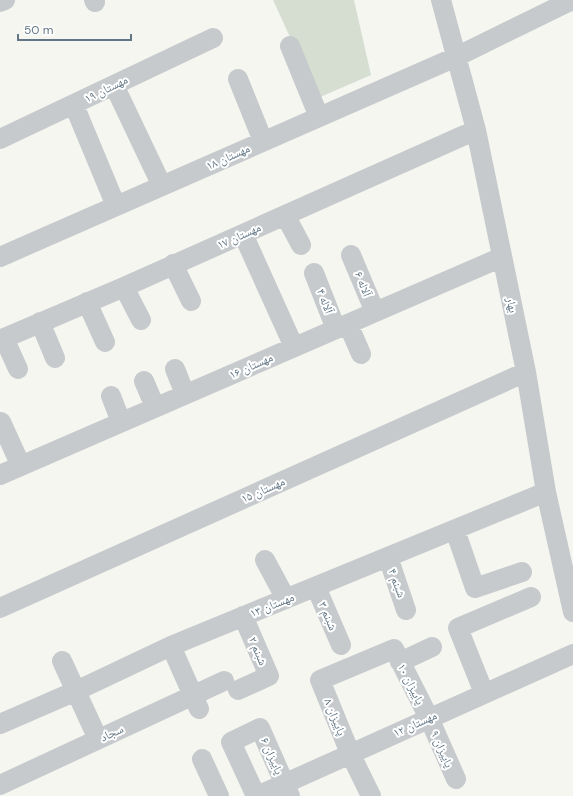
<svg xmlns="http://www.w3.org/2000/svg" width="573" height="796" viewBox="0 0 573 796" font-family="'DM Sans','Noto Naskh Arabic',sans-serif">
  <rect width="100%" height="100%" fill="#f6f6f1"/>
  <!-- green -->
  <path fill="#d6ded2" d="M273 0H354L371 75 318 98Z"/>
  <g fill="none" stroke-linecap="round" stroke-linejoin="round">
    <!-- minor -->
    <path stroke="#c7cacd" stroke-width="20" d="M94 0 95 2
      M441 0 476 130 526 372 546 492 573 612
      M0 2 5 0
      M290 46 319 117
      M238 79 263 141
      M114 85 162 186
      M74 105 116 206
      M0 139 213 38
      M285 215 301 245
      M243 234 294 347
      M351 255 375 312
      M0 257 456 57 572 0
      M173 264 191 301
      M314 273 336 329
      M124 287 141 320
      M87 302 105 342
      M40 322 55 358
      M348 324 361 354
      M4 338 18 369
      M0 340 124 287 476 130
      M175 369 185 394
      M144 381 155 407
      M111 396 121 422
      M1 422 21 466
      M0 475 502 257
      M455 530 475 588 522 572
      M388 557 406 610
      M265 560 286 599
      M316 587 341 645
      M0 608 526 372
      M171 646 199 709
      M62 661 98 739
      M400 662 432 647
      M238 690 269 676 243 616
      M484 693 458 628 531 597
      M0 724 76 691 171 646 546 492
      M202 759 219 796
      M0 785 224 681
      M256 796 231 742 260 728 290 796
      M257 796 573 654
      M371 796 350 753 320 680 394 649 429 718 456 779"/>
  </g>
  <g text-anchor="middle" dominant-baseline="central" stroke-width="4" stroke-linejoin="round" paint-order="stroke">
    <!-- street labels -->
    <g font-size="12" fill="#627685" stroke="#fff">
      <text transform="translate(106 89) rotate(-26)">مهستان ۱۹</text>
      <text transform="translate(228 157) rotate(-24)">مهستان ۱۸</text>
      <text transform="translate(239 236) rotate(-24)">مهستان ۱۷</text>
      <text transform="translate(363 284) rotate(68)">آلاله ۶</text>
      <text transform="translate(325 301) rotate(69)">آلاله ۴</text>
      <text transform="translate(512 305) rotate(78)">بهار</text>
      <text transform="translate(251 366) rotate(-24)">مهستان ۱۶</text>
      <text transform="translate(263 490) rotate(-24)">مهستان ۱۵</text>
      <text transform="translate(397 583) rotate(70)">شبنم ۴</text>
      <text transform="translate(272 605) rotate(-22)">مهستان ۱۳</text>
      <text transform="translate(328 616) rotate(67)">شبنم ۳</text>
      <text transform="translate(258 651) rotate(67)">شبنم ۲</text>
      <text transform="translate(411 684) rotate(63)">پاییزان ۱۰</text>
      <text transform="translate(335 717) rotate(68)">پاییزان ۸</text>
      <text transform="translate(415 724) rotate(-24)">مهستان ۱۲</text>
      <text transform="translate(112 733) rotate(-25)">سجاد</text>
      <text transform="translate(442 749) rotate(66)">پاییزان ۹</text>
      <text transform="translate(272 756) rotate(66)">پاییزان ۶</text>
    </g>
  </g>
  <!-- scale -->
  <path d="M18 34v6h113v-6" fill="none" stroke="#627685" stroke-width="2"/>
  <text x="24" y="34" font-size="12" fill="#627685" stroke="#ffffff" stroke-width="3" paint-order="stroke">50 m</text>
</svg>
